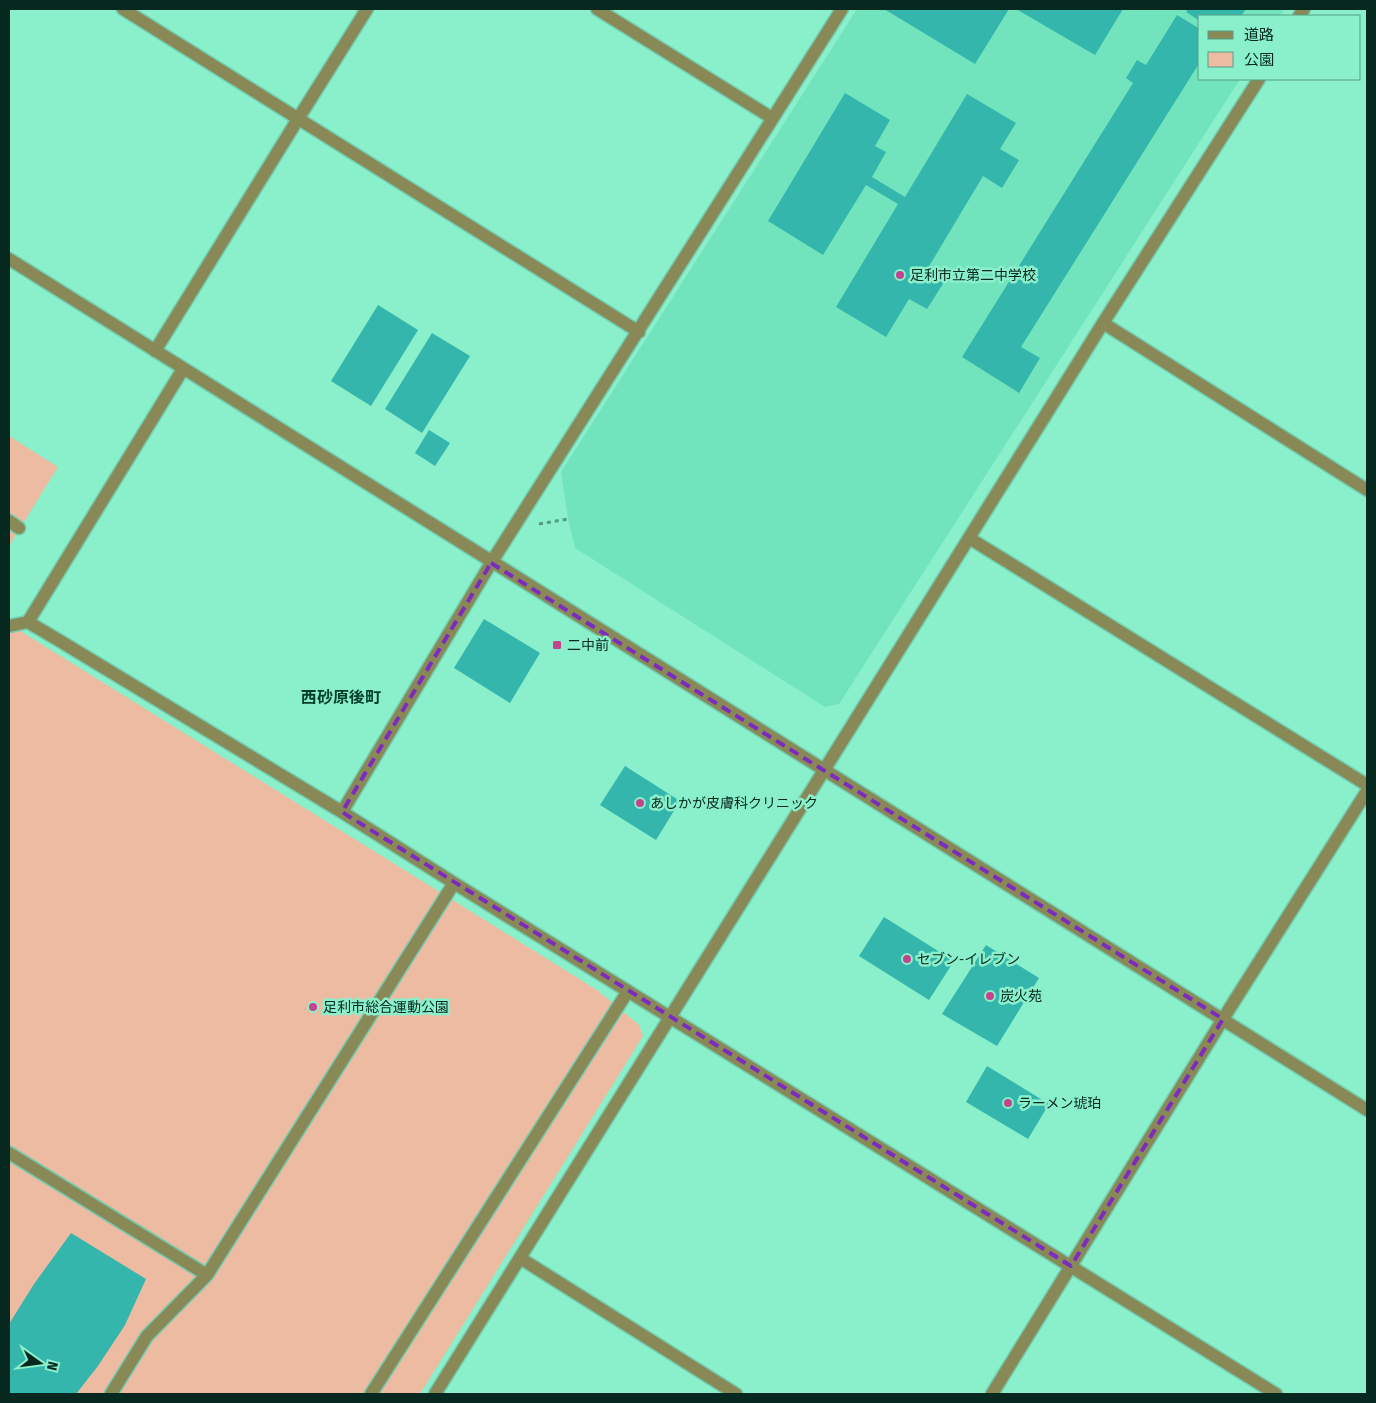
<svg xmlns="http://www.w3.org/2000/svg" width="1376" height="1403" viewBox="0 0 1376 1403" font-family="'Fira Sans Condensed','Noto Sans JP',sans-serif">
  <rect width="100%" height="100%" fill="#8aefcb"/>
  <!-- built -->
  <path fill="#72e4bd" d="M857 9H1285L1280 16H1200V79H1240L839 704 825 707 575 548 568 519 561 472Z"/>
  <!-- green -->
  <path fill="#edbba1" d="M9 436 58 467 9 546Z
    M9 624 597 990 639 1025 643 1036 420 1394H9Z"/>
  <!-- building -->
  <path fill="#35b6ad" d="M884 9H1009L975 64Z
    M1016 9H1123L1095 55Z
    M1188 9H1246L1241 16H1200V21L1186 12Z
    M1177 15 1200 29V62L1021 347 1040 358 1019 393 962 357 1133 83 1126 78 1137 60 1146 65Z
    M845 93 890 120 875 146 886 152 872 177 905 197 967 94 1016 123 1000 149 1019 160 1002 188 983 176 928 268 946 279 927 309 909 299 886 337 836 307 898 204 866 185 823 255 768 221Z
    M378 305 418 330 371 406 331 381Z
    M432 333 470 356 422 433 385 409Z
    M429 430 450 443 435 466 415 453Z
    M484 619 540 653 510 703 454 668Z
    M625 766 680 801 656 840 600 805Z
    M884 917 954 961 929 1000 859 956Z
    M986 945 1039 978 997 1046 942 1014Z
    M987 1066 1049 1104 1028 1139 966 1102Z
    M71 1233 146 1279 125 1325 98 1366 76 1394H9V1324L34 1284Z"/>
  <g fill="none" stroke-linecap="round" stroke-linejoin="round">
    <!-- minor casing -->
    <g stroke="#72cbac" stroke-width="15">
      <path id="minor" d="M123 9 639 332
        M597 9 772 118
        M1299 16 1304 9
        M9 259 1367 1110
        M1103 323 1367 490
        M155 351 298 119 367 9
        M9 521 19 528
        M969 538 1367 785
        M28 622 183 369
        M9 626 28 622 60 641 342 812 454 883 1276 1394
        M342 812 491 563 842 9
        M9 1153 207 1275
        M520 1258 736 1394
        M111 1394 147 1336 207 1275 454 883
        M371 1394 628 991
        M435 1394 1103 323 1259 79
        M992 1394 1223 1019 1367 791"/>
    </g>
    <!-- path -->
    <path stroke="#539c83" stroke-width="3" stroke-dasharray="4 4" stroke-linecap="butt" d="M539 524 568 519"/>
    <!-- minor -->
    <use href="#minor" stroke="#898958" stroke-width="12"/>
  </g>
  <!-- marked area -->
  <path fill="none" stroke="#7b2cbf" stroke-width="4" stroke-dasharray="10 6" stroke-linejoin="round" d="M491 563 1223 1019 1071 1266 342 812Z"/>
  <!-- markers -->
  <g fill="#c4438d" stroke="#8aefcb" stroke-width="2">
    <circle cx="900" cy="275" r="5"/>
    <rect x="552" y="640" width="10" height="10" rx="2.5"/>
    <circle cx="640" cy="803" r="5"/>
    <circle cx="907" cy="959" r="5"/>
    <circle cx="990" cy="996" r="5"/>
    <circle cx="313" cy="1007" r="5"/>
    <circle cx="1008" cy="1103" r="5"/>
  </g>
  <g text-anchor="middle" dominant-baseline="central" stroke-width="5" stroke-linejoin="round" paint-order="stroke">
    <!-- poi labels -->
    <g font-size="14" fill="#06281e" stroke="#8aefcb" text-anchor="start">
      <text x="910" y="275">足利市立第二中学校</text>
      <text x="567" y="645">二中前</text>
      <text x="650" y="803">あしかが皮膚科クリニック</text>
      <text x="917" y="959">セブン-イレブン</text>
      <text x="1000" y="996">炭火苑</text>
      <text x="323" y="1007">足利市総合運動公園</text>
      <text x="1018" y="1103">ラーメン琥珀</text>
    </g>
    <!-- quarter labels -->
    <g font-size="16" font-weight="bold" fill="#003d2c" stroke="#8aefcb">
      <text x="341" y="697">西砂原後町</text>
    </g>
  </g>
  <!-- border -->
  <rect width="1376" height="1403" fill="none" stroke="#06281e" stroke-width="20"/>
  <!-- legend -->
  <rect x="1198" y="15" width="162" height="65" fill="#8aefcb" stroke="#559f86"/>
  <rect x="1208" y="31" width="25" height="8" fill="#898958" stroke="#559f86"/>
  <text x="1244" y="40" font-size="15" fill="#06281e">道路</text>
  <rect x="1208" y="52" width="25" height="15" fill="#edbba1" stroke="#559f86"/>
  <text x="1244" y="65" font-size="15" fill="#06281e">公園</text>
  <!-- north arrow -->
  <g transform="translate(40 1363) rotate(104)" stroke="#8aefcb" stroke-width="4" paint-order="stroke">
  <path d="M0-4L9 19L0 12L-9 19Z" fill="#06281e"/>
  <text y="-8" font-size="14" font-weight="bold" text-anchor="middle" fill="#06281e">N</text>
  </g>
</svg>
